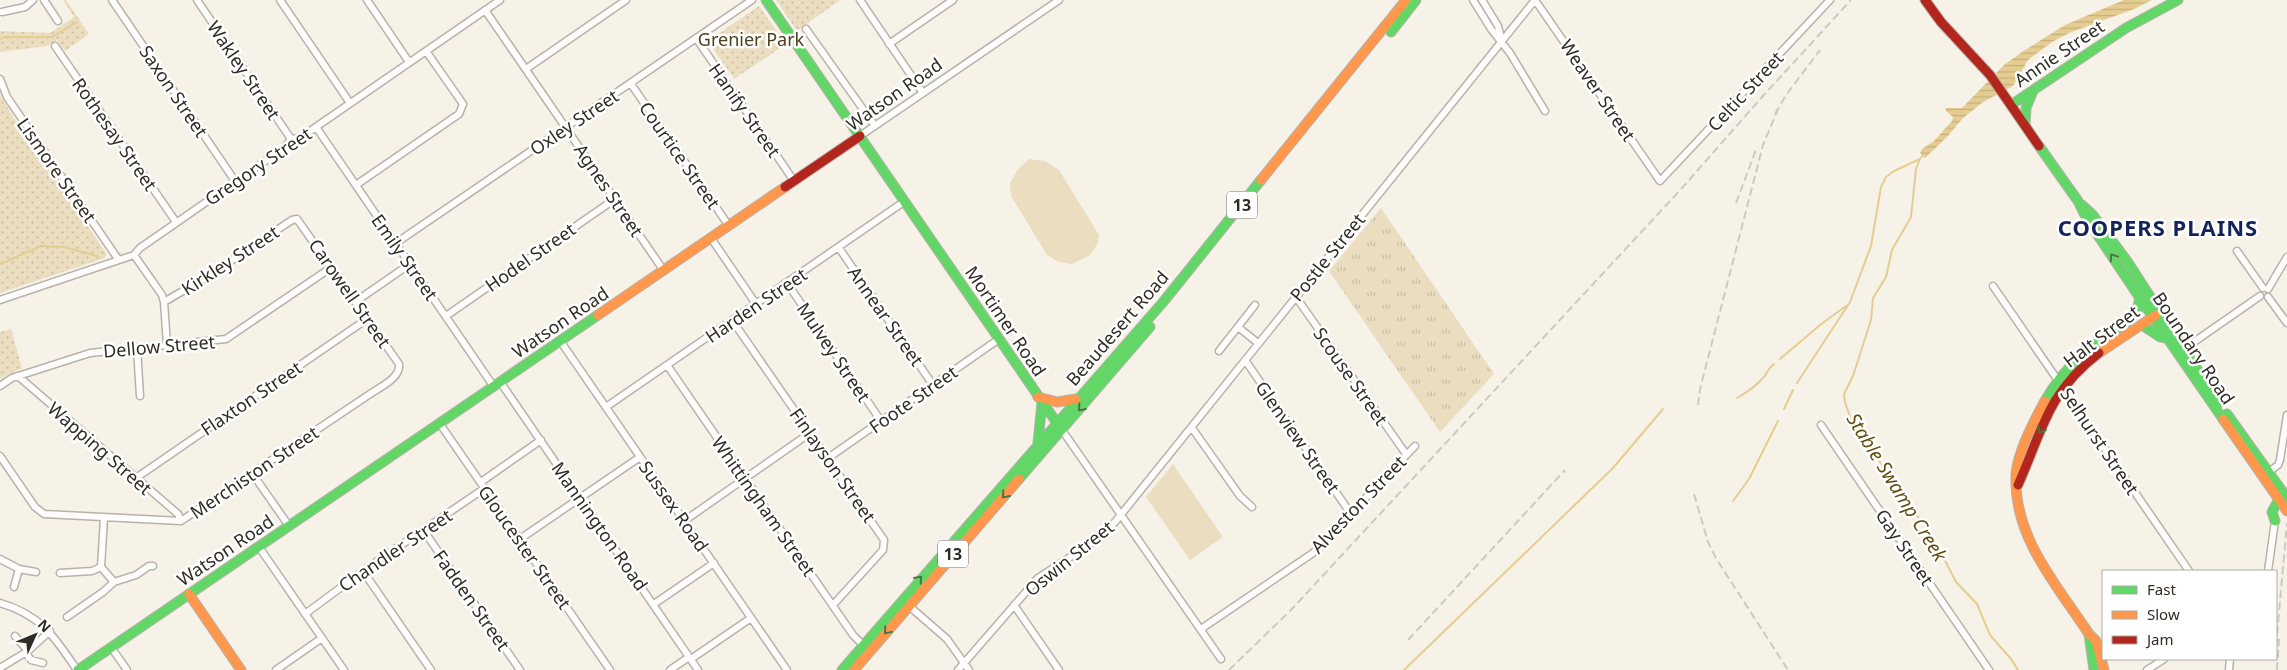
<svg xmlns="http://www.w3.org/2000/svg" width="2287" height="670" viewBox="0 0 2287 670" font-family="'Noto Sans',sans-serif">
  <defs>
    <pattern id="grass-tufts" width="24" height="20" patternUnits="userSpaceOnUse" patternTransform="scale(1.25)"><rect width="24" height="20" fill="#ebddbf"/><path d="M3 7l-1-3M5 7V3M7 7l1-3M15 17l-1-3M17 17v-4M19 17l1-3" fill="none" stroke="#cabea4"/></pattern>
    <pattern id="park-dots" width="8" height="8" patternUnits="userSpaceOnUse" patternTransform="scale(1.25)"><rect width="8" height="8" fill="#ebddbf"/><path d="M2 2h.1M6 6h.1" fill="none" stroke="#cabea4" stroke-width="1.8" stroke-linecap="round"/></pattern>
    <pattern id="water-rules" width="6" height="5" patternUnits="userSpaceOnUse" patternTransform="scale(1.25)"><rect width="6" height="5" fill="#e5cc91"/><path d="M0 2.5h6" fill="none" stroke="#c5af7d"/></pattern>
  </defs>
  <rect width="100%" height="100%" fill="#f7f2e8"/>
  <!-- grass -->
  <path fill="url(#grass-tufts)" d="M1381 208 1494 374 1440 432 1329 271Z"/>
  <!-- park -->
  <path fill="url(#park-dots)" d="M63 0H66L89 34 65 51 57 40 47 46 0 52V31L50 33 74 17Z
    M776 0H840L797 31Z
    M759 6 786 44 734 79 708 41Z
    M0 95 14 118 106 253 105 258 0 293Z
    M11 329 22 368 0 379V332Z"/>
  <!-- pitch -->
  <path fill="#ebddbf" d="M1029 159 1045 161 1059 170 1099 235 1098 243 1090 255 1072 264 1059 262 1047 255 1011 196 1010 183 1018 169Z
    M1173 464 1223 537 1190 560 1146 497Z"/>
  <!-- water -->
  <path fill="url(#water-rules)" d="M2124 0H2152L2134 9 2069 33 2052 42 2028 60 2013 86 1983 102 1963 118 1947 137 1925 158 1920 153 1922 149 1934 141 1952 121 1953 117 1946 111V108H1962L2004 65 2022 52 2065 25Z"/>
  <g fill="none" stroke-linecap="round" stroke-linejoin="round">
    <!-- stream -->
    <path stroke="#e5cc91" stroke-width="2" d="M0 39 5 37H52L77 22
      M1923 155 1920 159 1916 169 1911 217 1892 250 1886 277 1873 298 1871 320 1853 376 1844 394 1845 402 1850 417 1864 434 1882 466 1901 486 1915 514 1924 523 1938 547 1956 582 1977 604 1990 635 2011 659 2018 670
      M0 264 41 246 64 247 97 256
      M1780 359 1820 325 1846 306
      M1797 383 1850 302 1871 246 1881 187 1886 177 1894 171 1920 159
      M1737 398C1746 393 1756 386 1764 377 1768 372 1768 368 1774 364
      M1784 409 1793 390
      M1733 501 1749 479 1778 421
      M1404 670 1613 468 1663 409"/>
    <!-- street casing -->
    <g stroke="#b7b2aa" stroke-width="9">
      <path id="street" d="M44 0 58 21
        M112 0 235 181
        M197 0 291 139
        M280 0 350 103
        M367 0 409 62
        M860 0 923 93
        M1473 0 1491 29 1510 53 1545 111
        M1482 0 1498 26 1501 38
        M1535 0 1660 181 1830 0
        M485 10 664 271
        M2 12 25 7 33 0
        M806 29 875 126
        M696 38 794 181
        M889 44 953 0
        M55 46 176 222
        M526 69 626 0
        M0 79 7 97 118 259
        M631 84 729 226
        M316 127 494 387
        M860 136 1059 0
        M356 185 459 114 463 104 426 51
        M711 238 756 304
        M396 243 752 0
        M839 248 933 385
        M2237 251 2263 288
        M134 255 162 295 164 302 167 345
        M787 283 881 421
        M1993 286 2189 571
        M2268 289 2287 257
        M1296 297 1406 454
        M2268 297 2287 323
        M0 300 134 255 140 248 284 148 291 139 300 138 500 0
        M355 302 410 264
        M446 316 615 199
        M732 320 884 540 883 550 833 605
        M1238 327 1258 343
        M561 342 787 670
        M137 348 140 396
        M1219 351 1255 305
        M2181 351 2260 296
        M1245 360 1351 514
        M667 365 853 635 863 645
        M18 376 178 514 181 521
        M501 383 698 670
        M0 386 12 378 90 353 226 339 332 267
        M606 407 905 201
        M440 424 610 670
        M1821 425 1989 670
        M1192 428 1240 496 1252 507
        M1062 430 1221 659
        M0 456 35 507 44 514 181 521 370 394C380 387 401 378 399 364L297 219 292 220 210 275 164 302
        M828 458 999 339
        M2269 472 2278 465 2280 460 2287 415
        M252 473 289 526
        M136 478 367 319
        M481 482 541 440
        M684 521 810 433
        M424 531 520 670
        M520 539 640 457
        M259 547 344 670
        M0 559 19 569 36 572
        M101 567 114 582 136 575 149 566H153
        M101 567 104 518
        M363 571 431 670
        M2268 571 2275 521
        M60 573 92 571 101 567
        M14 587 19 569
        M0 603C41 615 54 636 77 670
        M654 604 714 563
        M1014 605 1059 670
        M909 606 947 639 969 670
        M305 614 363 571 485 488
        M67 617 103 592 114 582
        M1201 629 1313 553 1415 446
        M15 636 28 651
        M111 647 127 670
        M26 653 31 660 43 663
        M691 659 751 618
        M0 668 28 651 50 631
        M276 670 322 638
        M670 670 689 657
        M958 670 1038 578 1092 543 1115 522 1535 0
        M2147 670 2164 659
        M2229 670 2230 659"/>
    </g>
    <!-- fast casing -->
    <g stroke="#b7b2aa" stroke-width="11">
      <path id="fast" d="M766 0 1059 426
        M1391 32 1416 0
        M2011 105 2126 28 2178 0
        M2025 125 2026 108 2033 91
        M2039 146 2078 201 2087 219 2150 313 2223 419
        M2082 205 2092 214 2127 261 2219 403
        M2142 325 2160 337 2167 338
        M2045 401C2067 361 2095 345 2131 319L2137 311 2140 297
        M2227 414 2287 498
        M1038 443 1042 402
        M1019 479 1150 327
        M2275 521 2272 512 2279 499
        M2089 634 2094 670
        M78 670 598 315
        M842 670 1164 301 1261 180"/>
    </g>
    <!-- slow casing -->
    <g stroke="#b7b2aa" stroke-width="11">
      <path id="slow" d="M1261 180 1406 0
        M598 315 785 187
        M2099 353 2156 315
        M1038 397 1057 402 1076 399
        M2045 401C2035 419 2017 454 2016 475 2013 537 2057 585 2089 634L2096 641 2104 670
        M2223 419 2287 511
        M189 594 241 670
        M854 670 1019 479"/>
    </g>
    <!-- jam casing -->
    <g stroke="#b7b2aa" stroke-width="11">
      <path id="jam" d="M1925 0 1941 22 1990 75 2039 146
        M785 187 860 136
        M2018 485C2043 429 2047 393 2099 353"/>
    </g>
    <!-- street -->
    <use href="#street" stroke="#fefdfc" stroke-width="6"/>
    <!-- fast -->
    <use href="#fast" stroke="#63d668" stroke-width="9"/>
    <!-- slow -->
    <use href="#slow" stroke="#ff974d" stroke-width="9"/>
    <!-- jam -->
    <use href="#jam" stroke="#b3261e" stroke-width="9"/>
    <!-- rail -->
    <path stroke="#cbc9c6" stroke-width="2" stroke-dasharray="8 4" stroke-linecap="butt" d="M1775 114 1786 95 1820 50
      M1736 203 1757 147
      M1698 405 1700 389 1763 145 1778 109
      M1694 494 1708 542 1717 560 1788 670
      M1408 640 1565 470
      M2276 646 2287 523
      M1229 670 1291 610 1683 187 1762 97 1851 0
      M2277 670 2279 639"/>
  </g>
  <!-- one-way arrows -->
  <defs><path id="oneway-chevron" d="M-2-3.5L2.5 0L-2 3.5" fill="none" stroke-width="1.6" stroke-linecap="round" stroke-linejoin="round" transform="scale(1.25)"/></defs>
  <g stroke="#477842">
    <use href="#oneway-chevron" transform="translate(2113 257) rotate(-124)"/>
    <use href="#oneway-chevron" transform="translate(1081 408) rotate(131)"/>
    <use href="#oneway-chevron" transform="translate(2041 430) rotate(114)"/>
    <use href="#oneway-chevron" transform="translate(1005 495) rotate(131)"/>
    <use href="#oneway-chevron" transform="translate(919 579) rotate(-49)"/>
    <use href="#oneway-chevron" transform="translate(887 631) rotate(130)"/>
  </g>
  <g text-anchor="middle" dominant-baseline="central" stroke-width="5" stroke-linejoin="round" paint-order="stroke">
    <!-- shield labels -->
    <g fill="#fff" stroke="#6e6b65" stroke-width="1">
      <rect x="1227" y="191.5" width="30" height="27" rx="4"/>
      <rect x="938" y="540.5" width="30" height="27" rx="4"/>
    </g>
    <g font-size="16" font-weight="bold" fill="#302c23">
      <text x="1242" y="205">13</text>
      <text x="953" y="554">13</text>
    </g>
    <!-- park labels -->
    <g font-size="18" fill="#4f411e" stroke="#fff">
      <text x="751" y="39">Grenier Park</text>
    </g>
    <!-- street labels -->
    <g font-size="18" fill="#302c23" stroke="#fff">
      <text transform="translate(2059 53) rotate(-34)">Annie Street</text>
      <text transform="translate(244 70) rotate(56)">Wakley Street</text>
      <text transform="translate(1598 90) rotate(56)">Weaver Street</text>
      <text transform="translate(174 91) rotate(56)">Saxon Street</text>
      <text transform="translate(1745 91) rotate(-47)">Celtic Street</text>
      <text transform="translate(894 94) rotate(-35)">Watson Road</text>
      <text transform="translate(745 110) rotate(55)">Hanify Street</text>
      <text transform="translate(574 122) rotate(-34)">Oxley Street</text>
      <text transform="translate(115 134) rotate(55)">Rothesay Street</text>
      <text transform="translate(680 155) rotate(55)">Courtice Street</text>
      <text transform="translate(258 166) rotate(-34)">Gregory Street</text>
      <text transform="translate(57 170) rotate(55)">Lismore Street</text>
      <text transform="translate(609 190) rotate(56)">Agnes Street</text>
      <text transform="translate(405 257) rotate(55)">Emily Street</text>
      <text transform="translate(530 257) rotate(-35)">Hodel Street</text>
      <text transform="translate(1327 257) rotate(-51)">Postle Street</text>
      <text transform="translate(230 260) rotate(-33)">Kirkley Street</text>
      <text transform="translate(350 293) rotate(55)">Carowell Street</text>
      <text transform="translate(756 305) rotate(-34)">Harden Street</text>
      <text transform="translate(886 316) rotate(55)">Annear Street</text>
      <text transform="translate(1006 321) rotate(56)">Mortimer Road</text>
      <text transform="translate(560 322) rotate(-34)">Watson Road</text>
      <text transform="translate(1117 328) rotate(-49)">Beaudesert Road</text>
      <text transform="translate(2101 336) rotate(-37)">Halt Street</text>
      <text transform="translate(159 346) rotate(-5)">Dellow Street</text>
      <text transform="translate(2194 348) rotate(56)">Boundary Road</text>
      <text transform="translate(834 352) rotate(56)">Mulvey Street</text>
      <text transform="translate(1351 376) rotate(55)">Scouse Street</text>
      <text transform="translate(251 398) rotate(-34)">Flaxton Street</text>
      <text transform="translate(913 399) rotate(-35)">Foote Street</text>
      <text transform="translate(1298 437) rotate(55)">Glenview Street</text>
      <text transform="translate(2100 441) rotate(56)">Selhurst Street</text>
      <text transform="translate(100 448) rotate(41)">Wapping Street</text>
      <text transform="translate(833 465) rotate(55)">Finlayson Street</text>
      <text transform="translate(254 472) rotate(-34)">Merchiston Street</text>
      <text transform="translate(1358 504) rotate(-46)">Alveston Street</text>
      <text transform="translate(674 506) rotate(55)">Sussex Road</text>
      <text transform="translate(764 506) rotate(55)">Whittingham Street</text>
      <text transform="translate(600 526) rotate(55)">Mannington Road</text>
      <text transform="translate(525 547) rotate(55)">Gloucester Street</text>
      <text transform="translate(1905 547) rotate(56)">Gay Street</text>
      <text transform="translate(225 550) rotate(-34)">Watson Road</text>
      <text transform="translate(395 550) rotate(-34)">Chandler Street</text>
      <text transform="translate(1069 558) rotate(-39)">Oswin Street</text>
      <text transform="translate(472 600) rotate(55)">Fadden Street</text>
    </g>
    <!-- water labels -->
    <g font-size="19" font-style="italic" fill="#624c0c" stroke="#fff">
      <text transform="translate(1897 487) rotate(58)">Stable Swamp Creek</text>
    </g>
    <!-- district labels -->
    <g font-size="22" font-weight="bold" letter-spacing="1" fill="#14245a" stroke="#fff">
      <text x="2158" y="227">COOPERS PLAINS</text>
    </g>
  </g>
  <!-- legend -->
  <rect x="2102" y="570" width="175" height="90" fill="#ffffff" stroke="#acaba7"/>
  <rect x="2112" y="586" width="25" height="8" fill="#63d668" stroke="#acaba7"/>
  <text x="2147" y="595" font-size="15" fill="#302c23">Fast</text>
  <rect x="2112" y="611" width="25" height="8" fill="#ff974d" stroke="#acaba7"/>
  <text x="2147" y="620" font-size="15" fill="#302c23">Slow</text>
  <rect x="2112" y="636" width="25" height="8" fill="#b3261e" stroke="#acaba7"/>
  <text x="2147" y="645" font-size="15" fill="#302c23">Jam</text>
  <!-- north arrow -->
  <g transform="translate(35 635) rotate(46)" stroke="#ffffff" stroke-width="4" paint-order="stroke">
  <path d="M0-4L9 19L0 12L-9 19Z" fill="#302c23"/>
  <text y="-8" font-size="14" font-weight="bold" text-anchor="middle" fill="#302c23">N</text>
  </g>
</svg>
